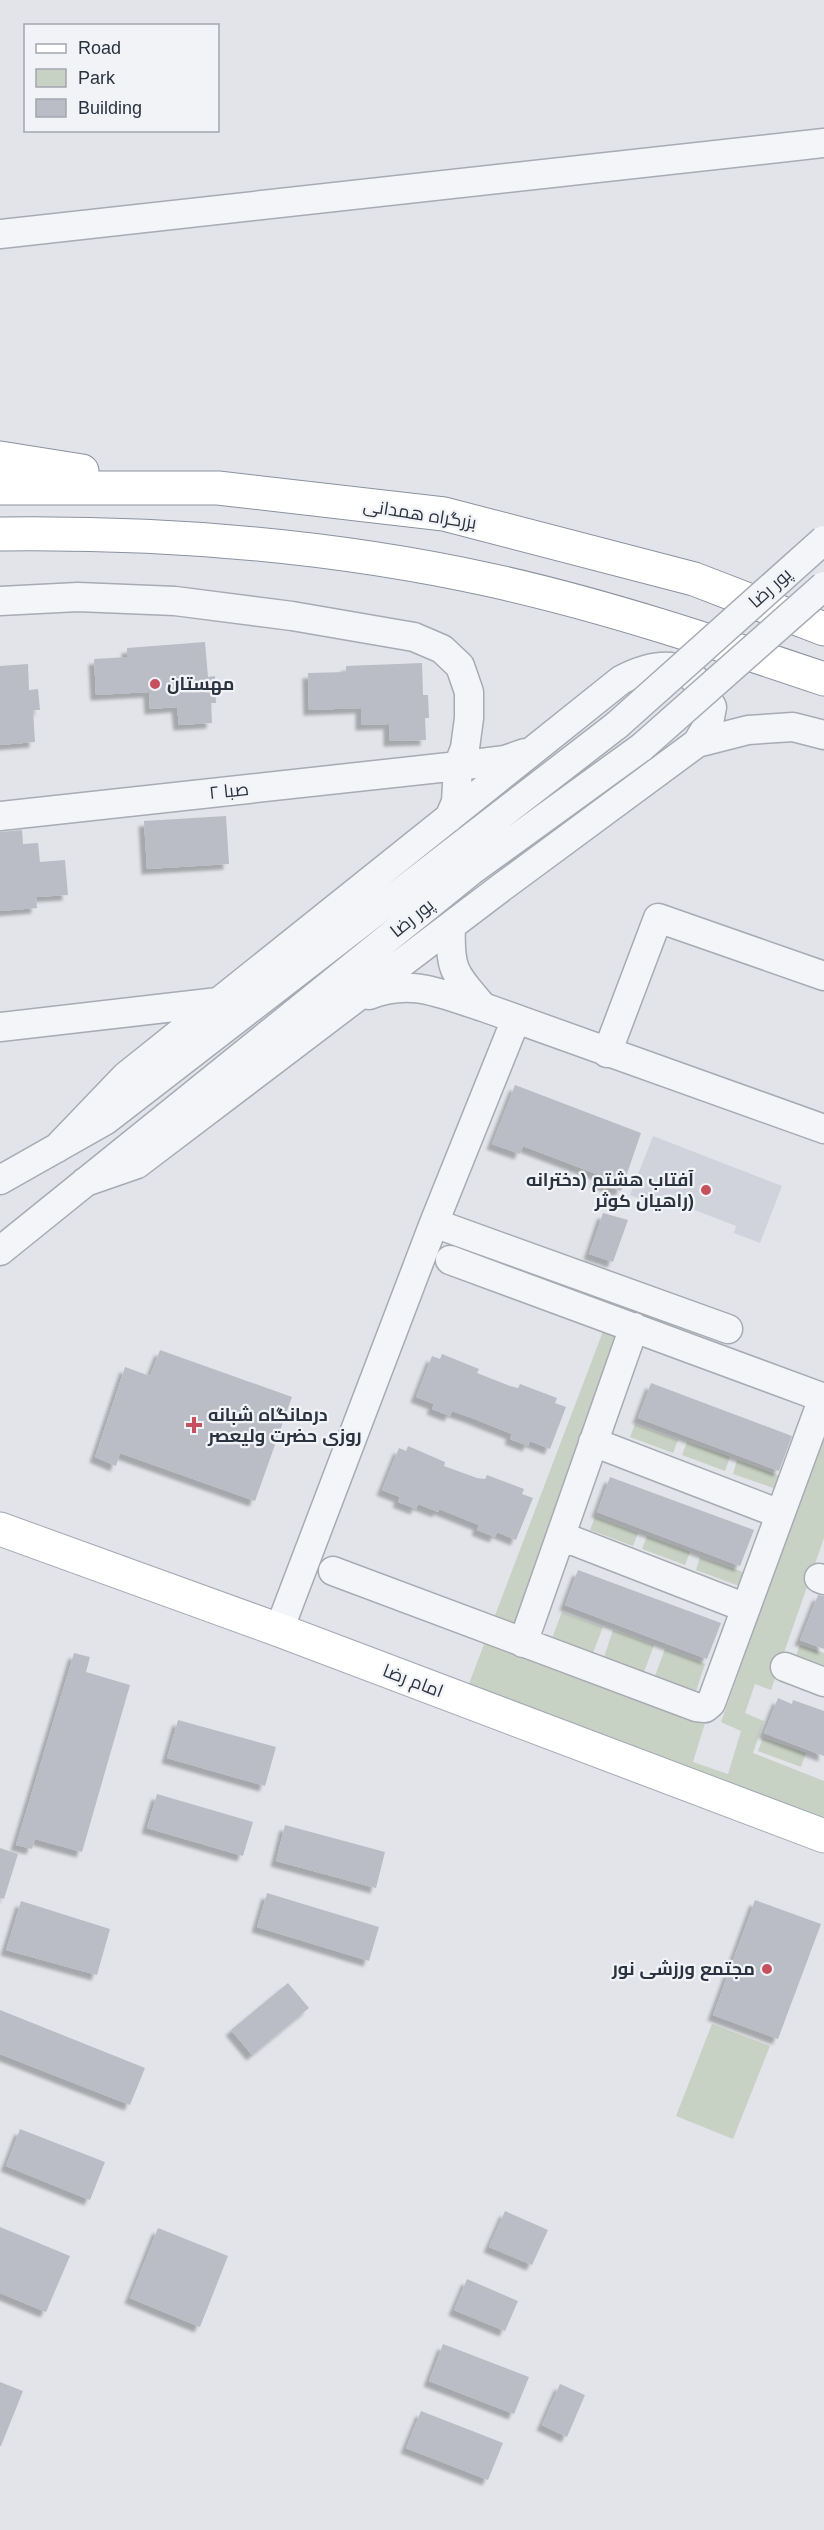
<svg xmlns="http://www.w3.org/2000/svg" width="824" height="2530" viewBox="0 0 824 2530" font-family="Arial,Cairo,sans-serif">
  <defs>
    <filter id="shadow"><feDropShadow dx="-5.5" dy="5.5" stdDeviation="1.5" flood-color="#0004"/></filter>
  </defs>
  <rect width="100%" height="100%" fill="#e2e4e9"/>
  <!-- built -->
  <path fill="#d0d3db" d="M653 1136 782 1186 760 1243 734 1233 736 1226 661 1197 657 1206 630 1195Z"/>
  <!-- green -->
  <path fill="#c7d2c4" d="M623 1300 626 1310 515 1622 499 1638 514 1654 705 1723 693 1762 728 1774 741 1731 721 1722 824 1435V1538L771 1690 755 1684 745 1713 764 1721 753 1753 824 1781V1822L467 1689 613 1305Z
    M635 1424 678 1440 673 1453 630 1437Z
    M687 1442 730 1457 725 1471 682 1455Z
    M737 1460 780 1476 776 1489 733 1474Z
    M595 1517 638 1533 633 1546 590 1530Z
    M647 1536 690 1552 685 1565 642 1549Z
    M700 1557 743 1572 739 1586 696 1570Z
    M562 1612 603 1627 593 1653 552 1638Z
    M613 1630 654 1645 644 1672 604 1657Z
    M800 1645 824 1653V1668L795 1658Z
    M665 1649 705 1664 696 1691 655 1676Z
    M763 1738 806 1753 801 1767 758 1751Z
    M712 2024 770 2046 733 2139 676 2116Z"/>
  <!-- building -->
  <path fill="#babdc6" filter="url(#shadow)" d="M205 642 208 677 215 676 216 703H211L212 723 179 725 177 707 150 709 149 692 96 695 94 659 127 657V648Z
    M422 663 423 695H428L429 718H425L426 740 389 741V724L361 725V708L309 710 308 673 346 672V666Z
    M28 664 29 690 38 689 40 710H33L35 742 0 745V666Z
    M226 816 229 864 147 869 144 821Z
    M22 830 23 844 38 843 40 862 65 860 68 895 36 897 37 908 0 911V832Z
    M515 1085 641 1133 621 1191 596 1182 599 1175 523 1146 520 1154 492 1144Z
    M603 1213 628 1220 613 1262 589 1254Z
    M160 1350 292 1397 255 1501 120 1453 116 1466 95 1457 125 1367 150 1376Z
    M442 1354 479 1369 477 1373 510 1386 518 1388 520 1384 557 1398 555 1403 566 1407 550 1449 530 1441 528 1446 510 1439 512 1434 472 1418 452 1411 450 1416 432 1409 434 1404 416 1397 432 1356 440 1359Z
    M651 1383 792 1436 779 1471 638 1418Z
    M408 1446 445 1462 444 1466 477 1478 485 1479 487 1475 524 1489 522 1494 533 1498 516 1540 497 1532 495 1537 477 1530 479 1525 439 1509 438 1512 418 1504 416 1509 398 1502 400 1497 382 1490 399 1448 406 1451Z
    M610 1477 754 1530 740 1566 597 1512Z
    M578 1570 721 1623 707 1659 565 1605Z
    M818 1595 824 1596V1649L800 1640Z
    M74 1653 90 1657 86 1672 130 1685 82 1852 35 1839 32 1849 16 1845Z
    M778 1698 792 1704 793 1700 824 1711V1756L764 1733Z
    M178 1720 276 1747 265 1786 167 1758Z
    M157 1794 253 1822 243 1856 147 1828Z
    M285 1825 385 1852 376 1888 276 1861Z
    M0 1848 18 1854 4 1899 0 1898Z
    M267 1893 379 1927 369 1961 257 1927Z
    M755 1900 821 1924 778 2039 713 2015Z
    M21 1901 110 1929 97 1975 6 1950Z
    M288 1983 309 2008 252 2055 231 2030Z
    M0 2010 145 2068 130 2105 0 2054Z
    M20 2129 105 2162 90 2200 6 2166Z
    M505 2211 548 2230 532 2265 489 2247Z
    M0 2227 70 2256 46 2312 0 2293Z
    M158 2228 228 2256 200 2327 130 2298Z
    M467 2279 518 2301 505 2331 454 2310Z
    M443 2344 529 2377 514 2414 429 2381Z
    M0 2382 23 2391 1 2446H0Z
    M560 2384 585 2395 567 2437 542 2425Z
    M421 2411 503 2443 488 2480 406 2448Z"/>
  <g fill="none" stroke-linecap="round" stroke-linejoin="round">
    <!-- minor casing -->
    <g stroke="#a7abb3" stroke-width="31">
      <path id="minor" d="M0 234 824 143
        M0 601 78 597 175 601 292 616 414 637 442 649 460 666 469 692V718L465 748 458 766 456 802 449 818
        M0 816 458 766 505 760 525 753
        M451 926C449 971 455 974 483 1007
        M369 995C412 978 441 994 483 1007L824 1129
        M0 1027 218 1002
        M607 1053 658 918 824 976
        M57 1148 126 1076 621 680C646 667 677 657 698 683 704 690 708 700 712 707L709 723 697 743
        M0 1180 106 1120 617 725
        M85 1182 137 1164 502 887 697 743 748 730 793 727 824 735
        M434 1223 728 1329
        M0 1251 471 871 642 747
        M450 1260 824 1398
        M593 1442 780 1514
        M561 1536 746 1608
        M333 1571 696 1707 705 1708 711 1703 823 1398
        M819 1578 824 1580
        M279 1630 434 1223 516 1019
        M523 1643 634 1327
        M785 1667 824 1682"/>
    </g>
    <!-- major casing -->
    <g stroke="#a2a8b4" stroke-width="35">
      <path id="major" d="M0 1529 279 1630 824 1836"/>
    </g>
    <!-- highway casing -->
    <g stroke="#8a919f" stroke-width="35">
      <path id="highway" d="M0 458 82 471
        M0 488H218L444 514 694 579 824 629
        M0 534C164 532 330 545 490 580 604 605 714 642 824 679"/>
    </g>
    <!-- minor -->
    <use href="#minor" stroke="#f4f5f8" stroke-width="28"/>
    <!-- major -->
    <use href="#major" stroke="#fff" stroke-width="33"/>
    <!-- highway -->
    <use href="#highway" stroke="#fff" stroke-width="33"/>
    <!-- minor-bridge casing -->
    <g stroke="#a7abb3" stroke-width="31" stroke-linecap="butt">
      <path id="minor-bridge" d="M617 725 824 540
        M642 747 824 586"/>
    </g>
    <!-- minor-bridge -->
    <use href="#minor-bridge" stroke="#f4f5f8" stroke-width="28"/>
  </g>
  <!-- markers -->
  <g fill="#c4515d" stroke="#f1f3f7" stroke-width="2">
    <circle cx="155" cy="684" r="6"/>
    <circle cx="706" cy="1190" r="6"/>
    <path d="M191 1416h6v6h6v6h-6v6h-6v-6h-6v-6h6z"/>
    <circle cx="767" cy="1969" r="6"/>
  </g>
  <g text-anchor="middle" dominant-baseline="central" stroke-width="4.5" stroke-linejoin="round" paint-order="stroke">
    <!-- street labels -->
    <g font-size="18" fill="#2b3240" stroke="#f1f3f7">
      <text transform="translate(420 514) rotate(9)">بزرگراه همدانی</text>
      <text transform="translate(770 588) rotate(-42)">پور رضا</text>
      <text transform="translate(229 791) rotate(-6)">صبا ۲</text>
      <text transform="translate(412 918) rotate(-39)">پور رضا</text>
      <text transform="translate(413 1681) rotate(21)">امام رضا</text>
    </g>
    <!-- poi labels -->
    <g font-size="18" font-weight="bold" fill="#2b3240" stroke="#f1f3f7" text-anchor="start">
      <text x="167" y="684">مهستان</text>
      <text x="694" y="1180" text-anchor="end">آفتاب هشتم (دخترانه<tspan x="694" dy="21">راهیان کوثر)</tspan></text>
      <text x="208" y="1415">درمانگاه شبانه<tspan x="208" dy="21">روزی حضرت ولیعصر</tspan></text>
      <text x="755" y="1969" text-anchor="end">مجتمع ورزشی نور</text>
    </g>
  </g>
  <!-- legend -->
  <rect x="24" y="24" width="195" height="108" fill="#f1f3f7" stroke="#a2a6ae" stroke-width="1.5"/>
  <rect x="36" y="44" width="30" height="9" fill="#ffffff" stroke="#a2a6ae" stroke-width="1.5"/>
  <text x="78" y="54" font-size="18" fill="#2b3240">Road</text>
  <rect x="36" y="69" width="30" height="18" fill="#c7d2c4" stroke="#a2a6ae" stroke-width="1.5"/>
  <text x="78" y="84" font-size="18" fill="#2b3240">Park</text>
  <rect x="36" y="99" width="30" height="18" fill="#babdc6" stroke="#a2a6ae" stroke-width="1.5"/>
  <text x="78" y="114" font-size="18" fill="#2b3240">Building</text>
</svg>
